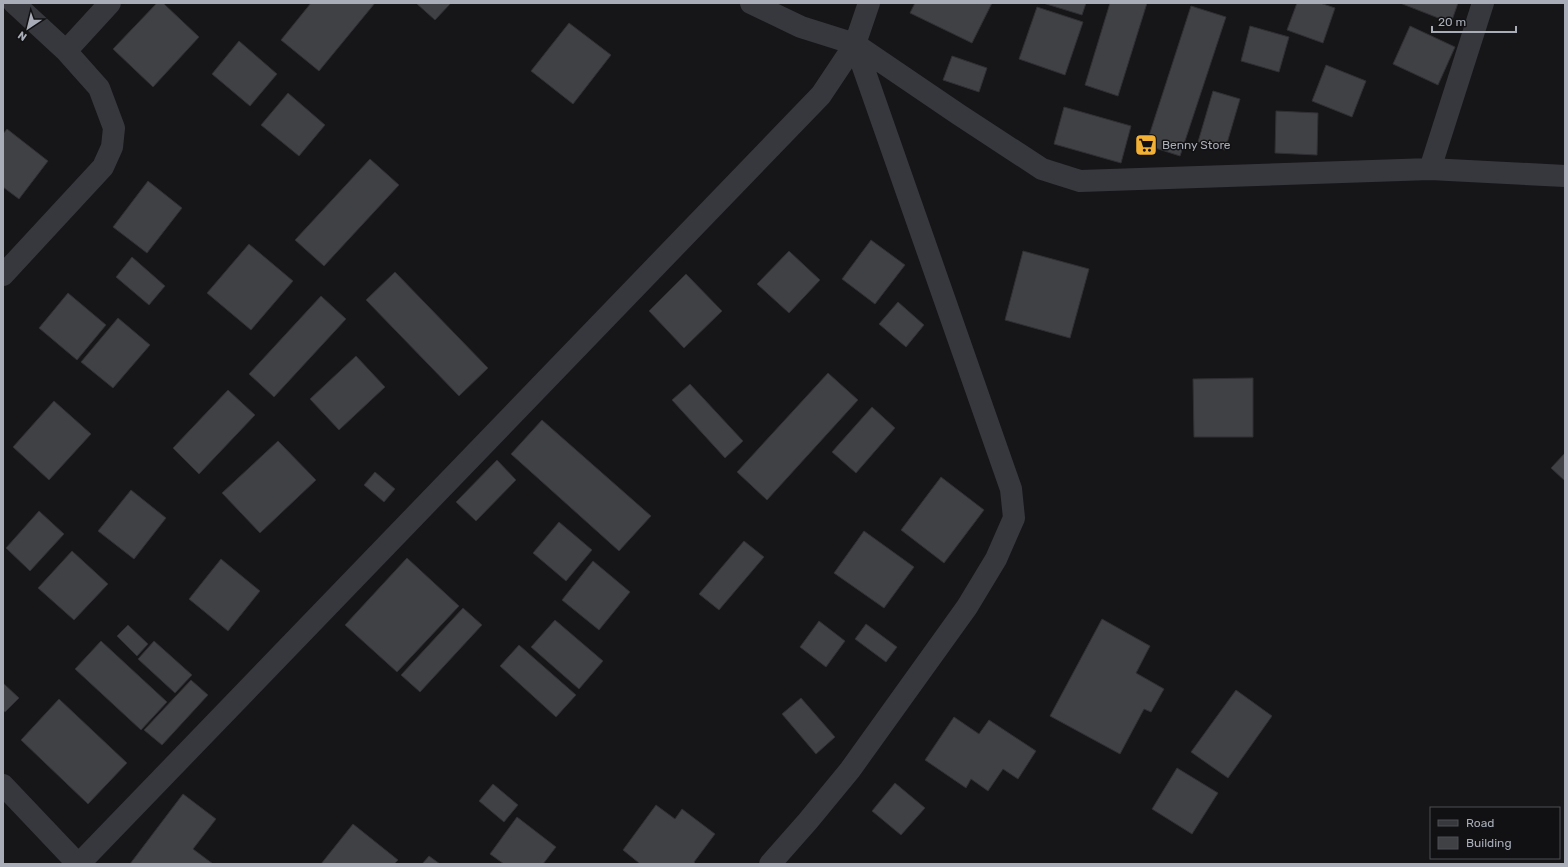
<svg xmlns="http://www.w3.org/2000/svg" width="1568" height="867" viewBox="0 0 1568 867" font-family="Rubik,sans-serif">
  <rect width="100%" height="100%" fill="#161618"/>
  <!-- building -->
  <path fill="#404145" stroke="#303034" d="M157 3H163L199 37 153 87 113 49Z
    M311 3H375L319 71 281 40Z
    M416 3H451L435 20Z
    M915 3H992L972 43 910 13Z
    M1043 3H1086L1082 15Z
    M1110 3H1147L1118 96 1085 85Z
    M1297 3H1320L1335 8 1323 43 1287 30Z
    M1400 3H1458L1451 23Z
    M1191 6 1226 17 1180 156 1146 145Z
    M1037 7 1083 22 1065 75 1019 59Z
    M569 23 611 55 573 104 531 71Z
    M1250 26 1289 37 1279 72 1241 61Z
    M1410 26 1455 47 1438 85 1393 64Z
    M239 41 277 74 250 106 212 74Z
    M952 56 987 68 979 92 943 80Z
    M1326 65 1366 81 1352 117 1312 101Z
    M1213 91 1240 99 1225 150 1198 142Z
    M288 93 325 125 299 156 261 125Z
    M1064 107 1131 126 1121 163 1054 144Z
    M1276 111 1318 113 1317 155 1275 153Z
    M7 129 48 161 19 199 3 187V134Z
    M370 159 399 185 324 266 295 240Z
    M148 181 182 208 147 253 113 227Z
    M871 240 905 265 875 304 842 279Z
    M249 244 293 281 251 330 207 293Z
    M789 251 820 280 789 313 757 284Z
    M1023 251 1089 269 1070 338 1005 320Z
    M132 257 165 286 149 305 116 277Z
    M395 272 488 368 459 396 366 300Z
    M686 274 722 311 684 348 649 311Z
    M68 293 106 325 77 360 39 328Z
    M321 296 346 319 274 397 249 374Z
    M898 302 924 325 906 347 879 324Z
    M118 318 150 345 113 388 81 362Z
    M356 356 385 387 339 430 310 399Z
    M828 373 858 400 767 500 737 472Z
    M1253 378V437H1194L1193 379Z
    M690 384 743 441 725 458 672 400Z
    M228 390 255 415 199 474 173 448Z
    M54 401 91 434 49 480 13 447Z
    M872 407 895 428 856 473 832 452Z
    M542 420 651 516 619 551 511 454Z
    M278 441 316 480 260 533 222 493Z
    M1565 453V481L1551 468Z
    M497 460 516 480 476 521 456 502Z
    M375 472 395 489 384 502 364 485Z
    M941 477 984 510 944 563 901 530Z
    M131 490 166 518 134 559 98 531Z
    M39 511 64 534 30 571 6 548Z
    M559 522 592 550 566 581 533 553Z
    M864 531 914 567 884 608 834 573Z
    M744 541 764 557 719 610 699 594Z
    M72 551 108 584 74 620 38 588Z
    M407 558 459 606 397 672 345 625Z
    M221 559 260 591 228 631 189 599Z
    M593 561 630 592 599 630 562 600Z
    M463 608 482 625 420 692 401 675Z
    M1102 619 1150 646 1136 673 1164 689 1151 712 1144 709 1120 754 1050 716Z
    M555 620 603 661 579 689 531 647Z
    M819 621 845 641 826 667 800 647Z
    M866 624 897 647 886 662 855 639Z
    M128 625 148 644 137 656 117 636Z
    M101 641 167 702 141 730 75 669Z
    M154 641 192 675 175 693 138 659Z
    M519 645 576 695 556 717 500 666Z
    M191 680 208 695 162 745 144 730Z
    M3 683 19 698 5 712 3 711Z
    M1236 690 1272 716 1228 778 1191 752Z
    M801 698 835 737 816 754 782 714Z
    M59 699 127 763 88 804 21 740Z
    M954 717 979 734 989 720 1036 751 1018 779 1003 769 988 791 971 779 966 788 925 760Z
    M1177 768 1218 793 1192 834 1152 809Z
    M895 783 925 808 901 835 872 811Z
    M493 784 518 805 504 822 479 801Z
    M183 794 216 819 193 849 213 864H130Z
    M656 805 675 819 682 809 715 834 694 862 696 864H639V863L623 850Z
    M517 817 556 847 543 864H504L490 854Z
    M353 824 398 860 394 864H321Z
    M429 856 440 864H422Z"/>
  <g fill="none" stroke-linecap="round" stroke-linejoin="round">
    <!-- street -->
    <path stroke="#37383d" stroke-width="22" d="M751 3 801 27 855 44 958 114 1042 169 1080 181 1430 169 1565 176
      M66 51 110 3
      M1430 169 1483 3
      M3 275 103 167 112 147 114 128 99 88 66 51 14 3
      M3 785 78 864
      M79 864 821 95 855 44 869 3
      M770 864 808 821 850 770 967 607 996 559 1014 518 1011 489 855 44"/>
  </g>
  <!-- icons -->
  <defs>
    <g id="supermarket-square" transform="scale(1.15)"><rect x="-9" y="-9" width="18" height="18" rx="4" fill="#f2b134" stroke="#111113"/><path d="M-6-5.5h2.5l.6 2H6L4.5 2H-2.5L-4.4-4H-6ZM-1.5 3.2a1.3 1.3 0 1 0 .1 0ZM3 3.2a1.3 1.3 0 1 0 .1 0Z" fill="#111"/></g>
  </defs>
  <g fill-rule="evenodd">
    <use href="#supermarket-square" x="1146" y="145"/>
  </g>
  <g text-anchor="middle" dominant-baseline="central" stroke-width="3" stroke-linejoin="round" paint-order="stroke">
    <!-- poi labels -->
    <g font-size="12" fill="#a8adb8" stroke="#111113" text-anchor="start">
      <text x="1162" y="145">Benny Store</text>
    </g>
  </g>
  <!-- border -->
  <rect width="1568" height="867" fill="none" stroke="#a8adb8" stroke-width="8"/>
  <!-- legend -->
  <rect x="1430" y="807" width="130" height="52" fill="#111113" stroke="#4d4f55"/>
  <rect x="1438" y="820" width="20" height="6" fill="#37383d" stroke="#4d4f55"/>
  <text x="1466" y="827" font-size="12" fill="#a8adb8">Road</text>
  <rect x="1438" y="837" width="20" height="12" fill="#404145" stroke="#4d4f55"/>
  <text x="1466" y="847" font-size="12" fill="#a8adb8">Building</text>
  <!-- north arrow -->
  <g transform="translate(28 28) rotate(215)" stroke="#111113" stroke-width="3" paint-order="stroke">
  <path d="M0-3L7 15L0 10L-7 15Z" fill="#a8adb8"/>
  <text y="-6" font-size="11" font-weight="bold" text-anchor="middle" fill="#a8adb8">N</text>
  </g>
  <!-- scale -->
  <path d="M1432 26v6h84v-6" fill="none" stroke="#a8adb8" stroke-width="2"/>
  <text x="1438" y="26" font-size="12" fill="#a8adb8" stroke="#111113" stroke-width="3" paint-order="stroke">20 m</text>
</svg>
